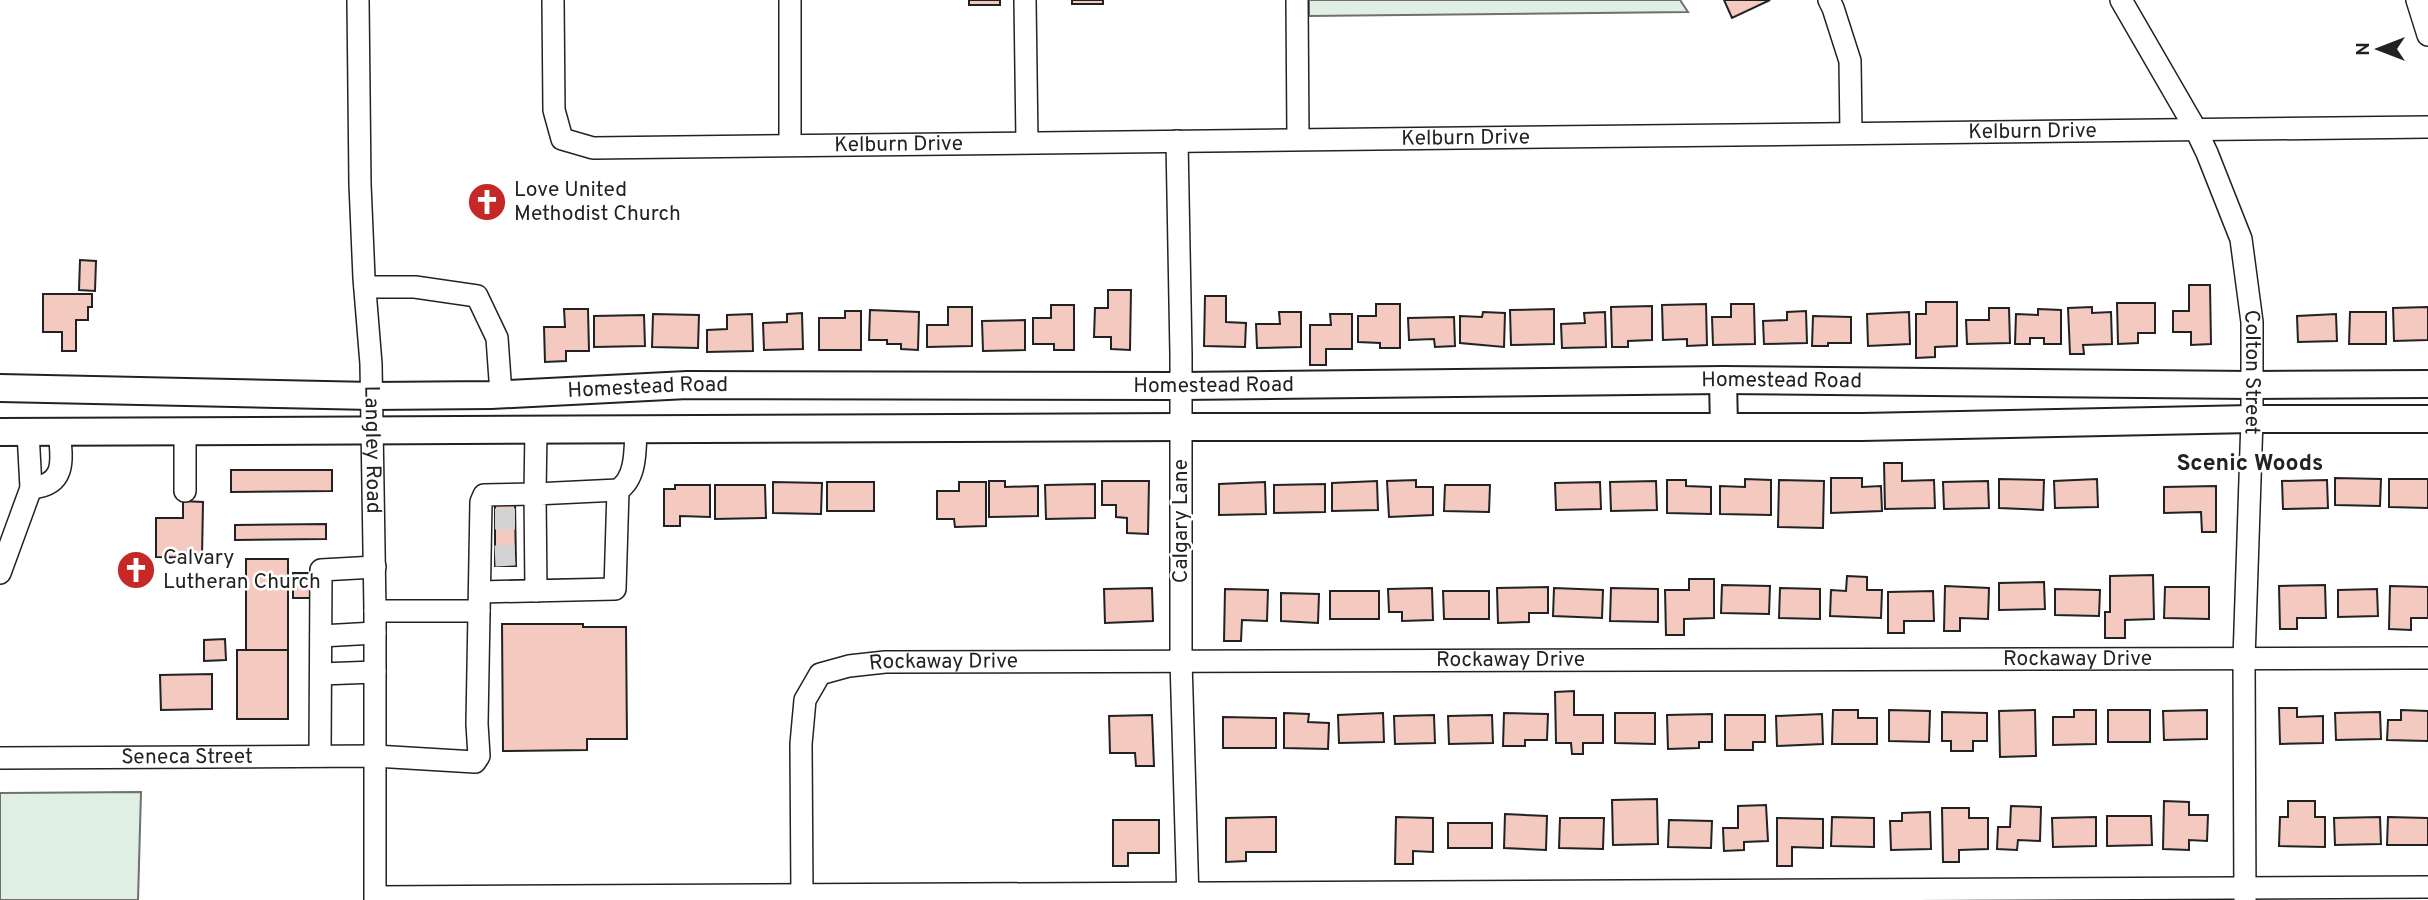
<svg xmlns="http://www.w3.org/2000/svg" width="2428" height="900" viewBox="0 0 2428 900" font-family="Overpass,sans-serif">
  <rect width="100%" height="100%" fill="#fff"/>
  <!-- green -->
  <path fill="#e0efe3" stroke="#6f6f6f" stroke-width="2" d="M1309 0H1680L1688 12 1309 16Z
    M141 792 138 900H0V793Z"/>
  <!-- building -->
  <path fill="#f3c9c0" stroke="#222" stroke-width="2" d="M969 0H1000V5H969Z
    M1072 0H1103V4H1072Z
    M1724 0H1770L1732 18Z
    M80 260 96 261 95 291 79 290Z
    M2189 285H2210L2211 344 2191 345V332H2173V311H2189Z
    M1108 290H1131L1130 350 1111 349V337H1094L1095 308H1108Z
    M43 294H92V307H88V320H76V351H62V332H43Z
    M1205 296H1226V322L1246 323 1245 347 1204 346Z
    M1926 302H1957V346L1935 347V357L1916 358V314H1926Z
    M2117 303H2155V333H2138V343L2118 344Z
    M1376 304H1400V348H1380V343L1358 342V316H1376Z
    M1706 304 1707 345 1687 346V339L1663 340 1662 305Z
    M1731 304H1754L1755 344 1713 345 1712 317H1731Z
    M1051 305H1074V350H1054V344H1033V318H1051Z
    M1652 306V340L1628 341V347H1612L1611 307Z
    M948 307H972V346L927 347V325H948Z
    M2092 307V313L2111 312 2112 344 2083 345 2084 354H2070L2068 308Z
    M2428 307V340L2394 341 2393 308Z
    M1989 308H2009L2010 343 1967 344 1966 320H1989Z
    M564 309H588L589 351H566V361L545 362 544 327H565Z
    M1554 309V344L1511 345 1510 310Z
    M2038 309 2061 310V344H2044V338H2030V344H2015L2016 314 2038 315Z
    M870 310 919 312 918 350 901 349V344H887V340H869Z
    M845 311H861V350H819V318H845Z
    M1806 311 1807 343 1764 344 1763 321 1787 320V312Z
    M1279 312H1301V347L1257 348 1256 324H1280Z
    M1483 312 1505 313 1504 347 1460 343V316L1482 317Z
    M1605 312 1606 347 1562 348 1561 324 1585 323 1584 313Z
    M1909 312 1910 344 1868 346 1867 314Z
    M2350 312H2386V344H2349Z
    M802 313 803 349 764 350 763 323 787 322V314Z
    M653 314 699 315 698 348 652 347Z
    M752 314 753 351 707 352V330L727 329V315Z
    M1330 314H1352V349H1326V365H1310V325H1331Z
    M2336 314 2337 341 2298 342 2297 316Z
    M644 315 645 346 594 347V316Z
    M1813 316 1851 317V343H1828V346H1812Z
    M1454 317 1455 346 1435 347 1434 339 1409 340 1408 318Z
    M1025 320V350L983 351 982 321Z
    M1884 463H1902V481L1934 480 1935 508 1885 509Z
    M231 470H332V491L231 492Z
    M1831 478H1862V487L1881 486 1882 511 1831 513Z
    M2335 478 2381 479 2380 506 2335 505Z
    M1745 479 1771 480V515L1720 514V486L1745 487Z
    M1999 479 2044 480 2043 510 1999 508Z
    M2097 479 2098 507 2055 508 2054 481Z
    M2389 479H2428V508L2389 507Z
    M1416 480V487H1433V515L1389 517 1387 481Z
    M1667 480H1686V486L1711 487V514L1667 513Z
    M1779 480 1824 481 1823 528 1778 527Z
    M2327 480 2328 508 2283 509 2282 481Z
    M989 481H1005V487L1038 486V516L989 517Z
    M1102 481H1149L1148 534 1127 533V518L1116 517V505H1102Z
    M1377 481 1378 510 1332 511V483Z
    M1656 481 1657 510 1611 511 1610 482Z
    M1988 481 1989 508 1944 509 1943 482Z
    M773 482 822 483 821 514 773 513Z
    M827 482H874V511H827Z
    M959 482H986V526L955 527 954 519H937V491H959Z
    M1265 482 1266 514 1219 515V484Z
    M1600 482 1601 509 1556 510 1555 483Z
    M1095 484V518L1046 519 1045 485Z
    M1325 484V512L1274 513V485Z
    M675 485H710V517L680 516V526H664V489H675Z
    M715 485H765L766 518 715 519Z
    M1445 485H1490L1489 512 1444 511Z
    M2216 486V532H2202L2201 512 2164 513V487Z
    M183 501 203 502 202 558 156 557V518H183Z
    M495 502H515L516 566H495Z
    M326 524V539L235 540V525Z
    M246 559H288V650H246Z
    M293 573H310V598H293Z
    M2153 575 2154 619 2125 620V638H2105V612H2110V576Z
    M1847 576 1867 577V590H1882L1881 618 1830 616 1831 590 1846 591Z
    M1689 579H1714V618L1684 619V635H1666L1665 590H1689Z
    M2044 582 2045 609 1999 610V583Z
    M1722 585 1770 586 1769 614 1721 613Z
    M2325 585 2326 618H2297V629H2280L2279 586Z
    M1945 586 1989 588 1988 619 1960 618V631H1944Z
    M2390 586 2428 587V618H2411V630L2389 629Z
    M1548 587V613H1529V622L1498 623 1497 588Z
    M2165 587H2209V619L2164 618Z
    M1152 588 1153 621 1105 623 1104 589Z
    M1432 588 1433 620 1402 621V612H1389L1388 589Z
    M1554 588 1603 590 1602 618 1553 616Z
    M1611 588 1658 589V622L1610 621Z
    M1780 588 1820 589V619L1779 618Z
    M1225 589 1268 590 1267 621 1242 620 1241 641H1224Z
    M2055 589 2100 590 2099 616 2055 615Z
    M2377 589 2378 616 2338 617V590Z
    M1330 591H1379V619H1330Z
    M1443 591H1489V619H1444Z
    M1933 591 1934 621H1904V633H1888V592Z
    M1281 593 1319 594 1318 623 1281 621Z
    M502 624H583V627H626L627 739H587V750L503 751Z
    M225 639 226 660 204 661V640Z
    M237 650H288V719H237Z
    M212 674V709L161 710 160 675Z
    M1574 691V715H1603V743H1583V754H1572L1571 743H1556L1555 692Z
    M2279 708H2297V717L2323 716V743L2280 744Z
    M1833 710H1858V718H1877V744H1832Z
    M1889 710 1930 711 1929 742 1889 741Z
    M2035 710 2036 756 2000 757 1999 711Z
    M2074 710H2096V744L2053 745V717H2074Z
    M2108 710H2150V742H2108Z
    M2207 710V739L2164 740 2163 711Z
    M2401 710 2428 711V741L2387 740 2388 720H2401Z
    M1942 712 1987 713V741H1973V751H1951V741H1942Z
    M2380 712 2381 739 2336 740 2335 713Z
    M1284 713 1309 714 1308 722 1329 723 1328 749 1284 748Z
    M1383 713 1384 742 1339 743 1338 715Z
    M1504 713 1548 714 1547 740H1525V746H1503Z
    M1615 713H1655V744L1615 743Z
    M1712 714V742H1699V748L1668 749 1667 715Z
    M1822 714 1823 744 1777 746 1776 716Z
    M1152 715 1154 766H1136L1135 753H1110L1109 716Z
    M1434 715 1435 743 1395 744 1394 716Z
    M1492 715 1493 743 1449 744 1448 716Z
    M1725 715H1765V742H1753V750H1725Z
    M1223 717 1276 718V748H1223Z
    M1657 799 1658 844 1613 845 1612 800Z
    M2164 801 2189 802V815H2208L2207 841 2189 840V850L2163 849Z
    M2288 801H2315V817H2325V847L2279 846 2280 817H2288Z
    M1766 805 1768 841 1744 842V850L1724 851 1723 828H1738V806Z
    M2011 806 2041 807 2040 841 2018 840 2017 850 1997 849 1998 827H2010Z
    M1942 808H1969V818H1988V849L1959 850V862H1943Z
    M1930 812 1931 849 1891 850 1890 821H1902V813Z
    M1505 814 1547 816 1546 850 1504 848Z
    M2107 816H2151L2152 845 2107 846Z
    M1276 817V852H1246V861L1226 862V818Z
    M1396 817 1433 818V852L1413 851V864H1395Z
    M1832 817 1874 818V847L1831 846Z
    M2096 817V846L2053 847 2052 818Z
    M2380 817 2381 844 2335 845 2334 818Z
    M2388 817 2428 818V845H2387Z
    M1560 818H1604L1603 849 1559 848Z
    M1777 818 1823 819V848L1792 847V866H1777Z
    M1113 820H1159V853H1128V866H1113Z
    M1669 820 1712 821 1711 848 1668 847Z
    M1448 823H1492V848H1448Z"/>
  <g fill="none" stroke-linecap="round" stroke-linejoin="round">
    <!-- minor-tunnel -->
    <path stroke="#d3d3d3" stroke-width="21" stroke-dasharray="21 10" stroke-linecap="butt" d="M495 519H515
      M495 556 515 555"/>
    <!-- minor casing -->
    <g stroke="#222" stroke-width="24">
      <g id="minor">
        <path id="s1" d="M358 0 360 184 364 278 371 364 375 611V900"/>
        <path id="s2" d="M553 0 554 110 562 139 593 148 2428 127"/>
        <path d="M790 0V145"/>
        <path d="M1025 0 1027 142"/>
        <path d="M1297 0 1298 138"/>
        <path d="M1829 0 1833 8 1850 61 1851 133"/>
        <path id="s3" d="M2121 0 2195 128 2207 153 2241 239 2252 322V419L2244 659 2245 900"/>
        <path d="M2417 0 2428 35"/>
        <path d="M1177 141 1181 355V660L1188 900"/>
        <path d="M365 287H415L477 296 497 338 501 394"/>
        <path d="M31 488C67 485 62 459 59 431"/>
        <path d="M185 491V431"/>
        <path d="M0 573 31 488 28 432"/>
        <path d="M536 591 535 494 618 490C637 478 635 449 636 428"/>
        <path d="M480 592 615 589 618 490"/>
        <path d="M375 611H479"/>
        <path d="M321 636 375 633"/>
        <path d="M321 674 375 672"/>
        <path d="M320 756 321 570 375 567"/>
        <path id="s4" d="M0 758 375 756 475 762 479 756 477 724 481 502 484 495 535 494 536 429"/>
        <path id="s5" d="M802 895 801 744 805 700 820 674 849 666 885 662C1400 659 1914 660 2428 658"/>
        <path d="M376 897 2428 887"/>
      </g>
    </g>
    <!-- major casing -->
    <g stroke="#222" stroke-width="30">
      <g id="major">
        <path d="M1723 380 1724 427"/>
        <path id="s6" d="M0 388 372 396 491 395 687 385 1181 386 1723 380 2251 385 2428 384"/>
        <path d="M0 432 1181 427H1862L2252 419H2428"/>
      </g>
    </g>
    <!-- minor -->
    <use href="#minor" stroke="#fff" stroke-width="21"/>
    <!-- major -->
    <use href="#major" stroke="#fff" stroke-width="26"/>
  </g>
  <!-- icons -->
  <defs>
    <g id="church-disc" transform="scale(2.0125)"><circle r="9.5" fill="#c62828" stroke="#fff"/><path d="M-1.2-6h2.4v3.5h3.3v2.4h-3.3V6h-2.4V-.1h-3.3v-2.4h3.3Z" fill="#fff"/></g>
  </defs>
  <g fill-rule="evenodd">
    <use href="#church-disc" x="487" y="202"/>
    <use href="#church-disc" x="136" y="570"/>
  </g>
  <g text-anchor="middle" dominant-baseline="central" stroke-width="5" stroke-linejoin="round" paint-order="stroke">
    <!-- street labels -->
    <g font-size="21" fill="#222" stroke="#fff">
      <text stroke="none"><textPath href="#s2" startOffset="1612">Kelburn Drive</textPath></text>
      <text stroke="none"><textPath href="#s2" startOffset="1045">Kelburn Drive</textPath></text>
      <text stroke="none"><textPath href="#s2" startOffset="478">Kelburn Drive</textPath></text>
      <text stroke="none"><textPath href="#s3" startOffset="402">Colton Street</textPath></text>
      <text stroke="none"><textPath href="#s6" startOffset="1782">Homestead Road</textPath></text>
      <text stroke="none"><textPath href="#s6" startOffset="1214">Homestead Road</textPath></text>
      <text stroke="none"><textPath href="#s6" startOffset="648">Homestead Road</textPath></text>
      <text stroke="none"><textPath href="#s1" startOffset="450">Langley Road</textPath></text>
      <text transform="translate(1181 521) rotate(-90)">Calgary Lane</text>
      <text stroke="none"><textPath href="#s5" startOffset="1484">Rockaway Drive</textPath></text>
      <text stroke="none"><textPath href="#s5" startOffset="917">Rockaway Drive</textPath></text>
      <text stroke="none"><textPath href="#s5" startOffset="350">Rockaway Drive</textPath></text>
      <text stroke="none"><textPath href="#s4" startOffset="187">Seneca Street</textPath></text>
    </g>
    <!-- poi labels -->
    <g font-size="21" fill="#222" stroke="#fff" text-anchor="start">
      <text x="514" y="190">Love United<tspan x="514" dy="24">Methodist Church</tspan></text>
      <text x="163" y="558">Calvary<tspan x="163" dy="24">Lutheran Church</tspan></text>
    </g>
    <!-- neighbourhood labels -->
    <g font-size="23" font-weight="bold" fill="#222" stroke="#fff">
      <text x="2250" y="464">Scenic Woods</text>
    </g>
  </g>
  <!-- north arrow -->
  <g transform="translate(2379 49) rotate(270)" stroke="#ffffff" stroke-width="5" paint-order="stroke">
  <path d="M0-5L12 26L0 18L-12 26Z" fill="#222222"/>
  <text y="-10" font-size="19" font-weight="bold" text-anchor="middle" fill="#222222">N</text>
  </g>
</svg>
